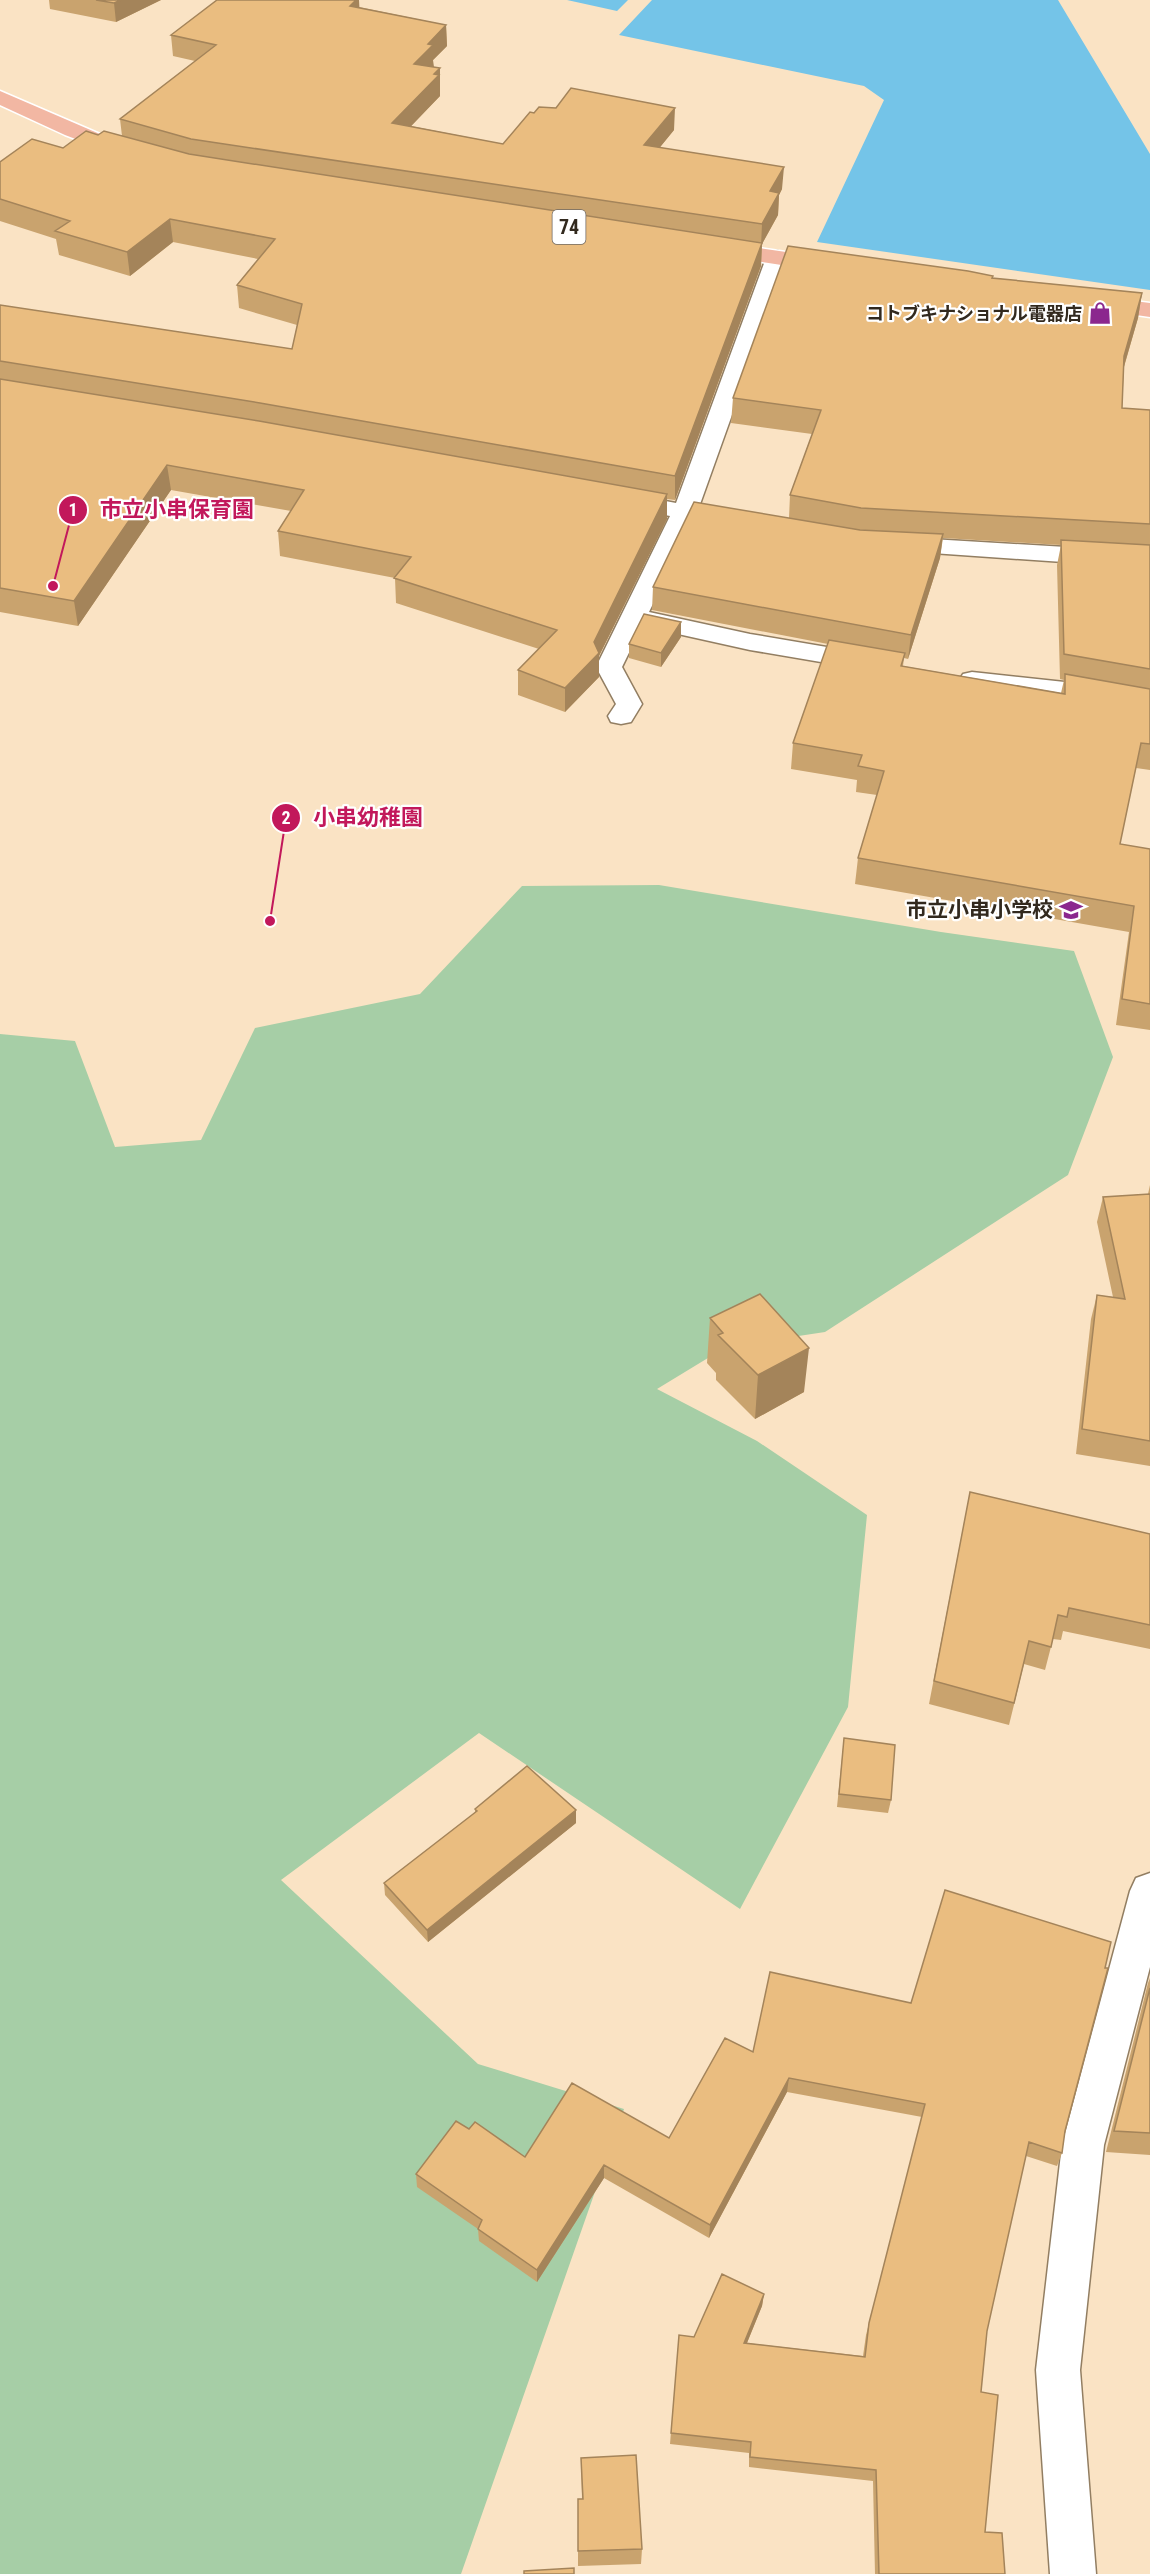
<svg xmlns="http://www.w3.org/2000/svg" width="1150" height="2574" viewBox="0 0 1150 2574" font-family="'Roboto Condensed','Noto Sans JP',sans-serif">
  <rect width="100%" height="100%" fill="#fae3c4"/>
  <!-- green -->
  <path fill="#a6cea6" d="M659 885 941 932 1074 951 1113 1057 1068 1175 825 1332 726 1347 657 1389 757 1441 867 1515 848 1707 740 1909 479 1733 281 1880 478 2064 624 2109 461 2574H0V1034L75 1041 115 1147 201 1140 255 1028 420 994 522 886Z"/>
  <!-- water -->
  <path fill="#74c4e8" d="M567 0H628L617 11Z
    M652 0H1058L1150 154V290L817 242 884 100 864 86 619 35Z"/>
  <g fill="none" stroke-linecap="round" stroke-linejoin="round">
    <!-- minor casing -->
    <g stroke="#927e62" stroke-width="3">
      <path id="minor" d="M777 251 785 253 788 258 699 507 743 516 746 521 743 526 734 528 693 521 649 612 750 634 868 654 877 656 881 662 877 668 868 670 750 650 642 626 622 667 642 704 631 722 621 724 611 722 608 716 616 704 596 667 670 516 614 505 611 500 614 495 623 493 676 503 766 258 769 253Z
        M898 537 1150 552V568L889 550 885 545 889 540Z
        M972 672 1074 683 1150 698V714L1074 699 963 686 959 680 963 674Z
        M1150 1873V1967L1104 2145 1080 2370 1096 2574H1050L1036 2370 1062 2145 1130 1891 1136 1878Z"/>
    </g>
    <!-- primary casing -->
    <g stroke="#fff" stroke-width="3">
      <path id="primary" d="M0 91 130 147 133 151 130 155 123 157 65 135 0 105Z
        M718 242 827 258 835 260 838 265 835 270 827 272 710 254 707 249 710 244Z
        M1095 296 1150 303V317L1087 308 1084 303 1087 298Z"/>
    </g>
    <!-- minor -->
    <use href="#minor" fill="#fff" fill-rule="evenodd"/>
    <!-- primary -->
    <use href="#primary" fill="#f2b7a3" fill-rule="evenodd"/>
  </g>
  <!-- wall -->
  <path fill="#c9a36e" fill-rule="evenodd" d="M49 0H161L116 22 50 9Z
    M217 0H359V7L446 25 447 46 433 60V67L440 68V96L411 126 503 144 674 130 660 147 782 189 779 195 778 215 762 244 761 266 675 500 667 499V519L599 656V677L565 712 518 695V670L539 649 396 603 395 578 280 556 278 531 291 511 171 490 78 626 0 612V305L292 349 297 325 239 308 237 285 258 259 173 242 130 276 59 255 56 239 0 221V162L63 148 98 135 122 136 120 119 195 61 173 56 171 35Z
    M993 278 1142 293 1138 318 1124 367 1122 408 1150 410V770L1136 768 1120 844 1150 849V1030L1116 1025 1129 932 855 884 858 858 877 795 856 792 857 780 791 769 793 743 828 644 652 610 653 587 789 518 790 495 812 434 731 423 733 398ZM943 538 1061 545 1057 565 1060 679 1064 680 1061 693 903 666 904 658 908 659 940 558Z
    M681 637 661 667 629 658V644Z
    M1150 1185V1466L1076 1454 1091 1319 1097 1295 1113 1297 1097 1222 1103 1197 1148 1194Z
    M710 1318 804 1392 755 1419 716 1380V1373L707 1363Z
    M970 1492 1150 1534V1649L1063 1631 1061 1640 1053 1639 1045 1670 1024 1664 1009 1725 929 1704Z
    M844 1738 891 1800 888 1813 837 1807Z
    M475 1809 576 1823 428 1942 385 1895 384 1883 475 1813Z
    M1150 1978V2155L1106 2152 1148 1983Z
    M753 2052 1065 2131 1062 2153 1057 2166 1026 2156 987 2331 981 2392 985 2532 1005 2574H875L873 2481 749 2467V2453L670 2444 679 2335 694 2337 764 2294 762 2306 747 2343 863 2356 866 2335 922 2117 787 2092 709 2238 604 2178 537 2282 479 2241 478 2229 417 2187 416 2174 469 2129 525 2157 669 2138Z
    M581 2458 642 2549 641 2564 578 2566V2499H582Z"/>
  <!-- shaded-wall -->
  <path fill="#a4845a" d="M121 0H161L116 22 114 3Z
    M342 0H359L360 19Z
    M446 25 447 46 433 60 434 67 415 85 414 64 428 44Z
    M440 68V96L393 145 392 123Z
    M675 108 674 130 644 167V145Z
    M784 167 782 189 779 195 778 215 762 244 761 266 675 500V476L761 246 762 224 770 191Z
    M170 219 173 242 130 276 127 252Z
    M1142 293 1138 318 1120 380 1124 356Z
    M167 465 171 490 78 626 74 601Z
    M667 494V519L599 656V677L565 712V688L594 642Z
    M943 534 940 558 908 659 911 635Z
    M681 622V637L661 667V653Z
    M809 1348 804 1392 755 1419 758 1375Z
    M576 1810V1823L428 1942 427 1930Z
    M789 2078 787 2092 709 2238 710 2225Z
    M604 2165V2178L537 2282V2270Z
    M764 2294 762 2306 742 2355 744 2343Z"/>
  <!-- building -->
  <path fill="#eabd80" stroke="#a4845a" stroke-width="1.5" d="M96 0H121L114 3Z
    M217 0H356L350 6 446 25 428 44 433 45 414 64 440 68 434 74 439 75 392 123 503 144 530 112 534 113 539 107 556 108 571 88 675 108 644 145 784 167 770 191 779 193 762 224 191 139 120 119 216 45 171 35Z
    M86 131 98 135 104 131 189 154 762 243 675 476 260 403 0 361V305L292 349 302 304 237 285 275 239 170 219 127 252 55 231 70 221 0 199V162L32 139 63 148Z
    M788 246 968 271 993 276 992 278 1142 293 1124 356 1122 408 1150 410V524L861 508 790 495 821 410 733 398Z
    M0 379 259 421 667 494 594 642 599 653 565 688 518 670 557 630 394 578 411 557 278 531 304 490 167 465 74 601 0 588Z
    M694 502 860 530 943 534 911 635 653 587Z
    M1061 540 1150 545V669L1064 654Z
    M644 614 681 622 661 653 629 644Z
    M829 640 905 653 901 666 1065 694V674L1150 689V744L1141 743 1120 844 1150 849V1004L1122 999 1134 906 858 858 884 771 858 766 862 755 793 743Z
    M1150 1194V1441L1082 1429 1097 1295 1125 1299 1103 1197Z
    M760 1294 809 1348 758 1375 718 1335 723 1333 710 1318Z
    M970 1492 1150 1534V1625L1069 1608 1067 1617 1058 1615 1051 1647 1029 1641 1014 1703 934 1681Z
    M844 1738 895 1745 891 1800 839 1794Z
    M527 1766 576 1810 427 1930 384 1883 477 1811 475 1809Z
    M945 1890 1111 1942 1105 1968H1108L1065 2131 1062 2153 1029 2142 987 2331 981 2392 998 2395 985 2532 1002 2533 1005 2574H879L876 2470 750 2457 751 2442 671 2433 679 2335 694 2337 722 2274 764 2294 744 2343 865 2357 869 2323 925 2104 789 2078 710 2225 604 2165 537 2270 478 2229 482 2220 416 2174 456 2121 469 2129 475 2122 525 2157 572 2083 669 2138 725 2038 753 2052 770 1972 911 2003Z
    M1150 1988V2133L1114 2131Z
    M636 2455 642 2549 578 2551V2499H583L581 2458Z
    M574 2568V2574H524V2571Z"/>
  <!-- icons -->
  <defs>
    <g id="shop-bare" transform="scale(1.8)"><path d="M-5-2.5h2.3a2.7 3.5 0 0 1 5.4 0H5L5.5 6h-11ZM-1.5-2.5h3a1.5 2.3 0 0 0-3 0Z" fill="#8b278e" stroke="#fff" stroke-width="2.5" paint-order="stroke"/></g>
    <g id="school-bare" transform="scale(1.8)"><path d="M0-5L7-2L0 1L-7-2ZM-4 1L0 2.5L4 1V4Q0 6-4 4Z" fill="#8b278e" stroke="#fff" stroke-width="2.5" paint-order="stroke"/></g>
  </defs>
  <g fill-rule="evenodd">
    <use href="#shop-bare" x="1100" y="313"/>
    <use href="#school-bare" x="1071" y="910"/>
  </g>
  <g text-anchor="middle" dominant-baseline="central" stroke-width="4.5" stroke-linejoin="round" paint-order="stroke">
    <!-- far-poi labels -->
    <g font-size="18" font-weight="bold" fill="#32291e" stroke="#fff" text-anchor="end">
      <text x="1082" y="313">コトブキナショナル電器店</text>
    </g>
    <!-- shield labels -->
    <rect fill="#fff" stroke="#706962" stroke-width="1.5" x="552.5" y="210" width="33" height="34" rx="4.5"/>
    <g font-size="20" font-weight="bold" fill="#32291e">
      <text x="569" y="227">74</text>
    </g>
    <!-- poi labels -->
    <g font-size="21" font-weight="bold" fill="#32291e" stroke="#fff" text-anchor="end">
      <text x="1053" y="910">市立小串小学校</text>
    </g>
  </g>
  <!-- callouts -->
  <path fill="none" stroke="#c2185b" stroke-width="2" d="M53 586L73 510M270 921L286 818"/>
  <g fill="#c2185b" stroke="#fff" stroke-width="2">
    <circle cx="53" cy="586" r="6"/>
    <circle cx="270" cy="921" r="6"/>
    <circle cx="73" cy="510" r="15"/>
    <circle cx="286" cy="818" r="15"/>
  </g>
  <g font-size="18" text-anchor="middle" font-weight="bold" fill="#fff">
    <text x="73" y="516">1</text>
    <text x="286" y="824">2</text>
  </g>
  <g font-size="22" text-anchor="middle" font-weight="bold" fill="#c2185b" stroke="#fff" stroke-width="4.5" stroke-linejoin="round" paint-order="stroke">
    <text x="177" y="517">市立小串保育園</text>
    <text x="368" y="825">小串幼稚園</text>
  </g>
</svg>
